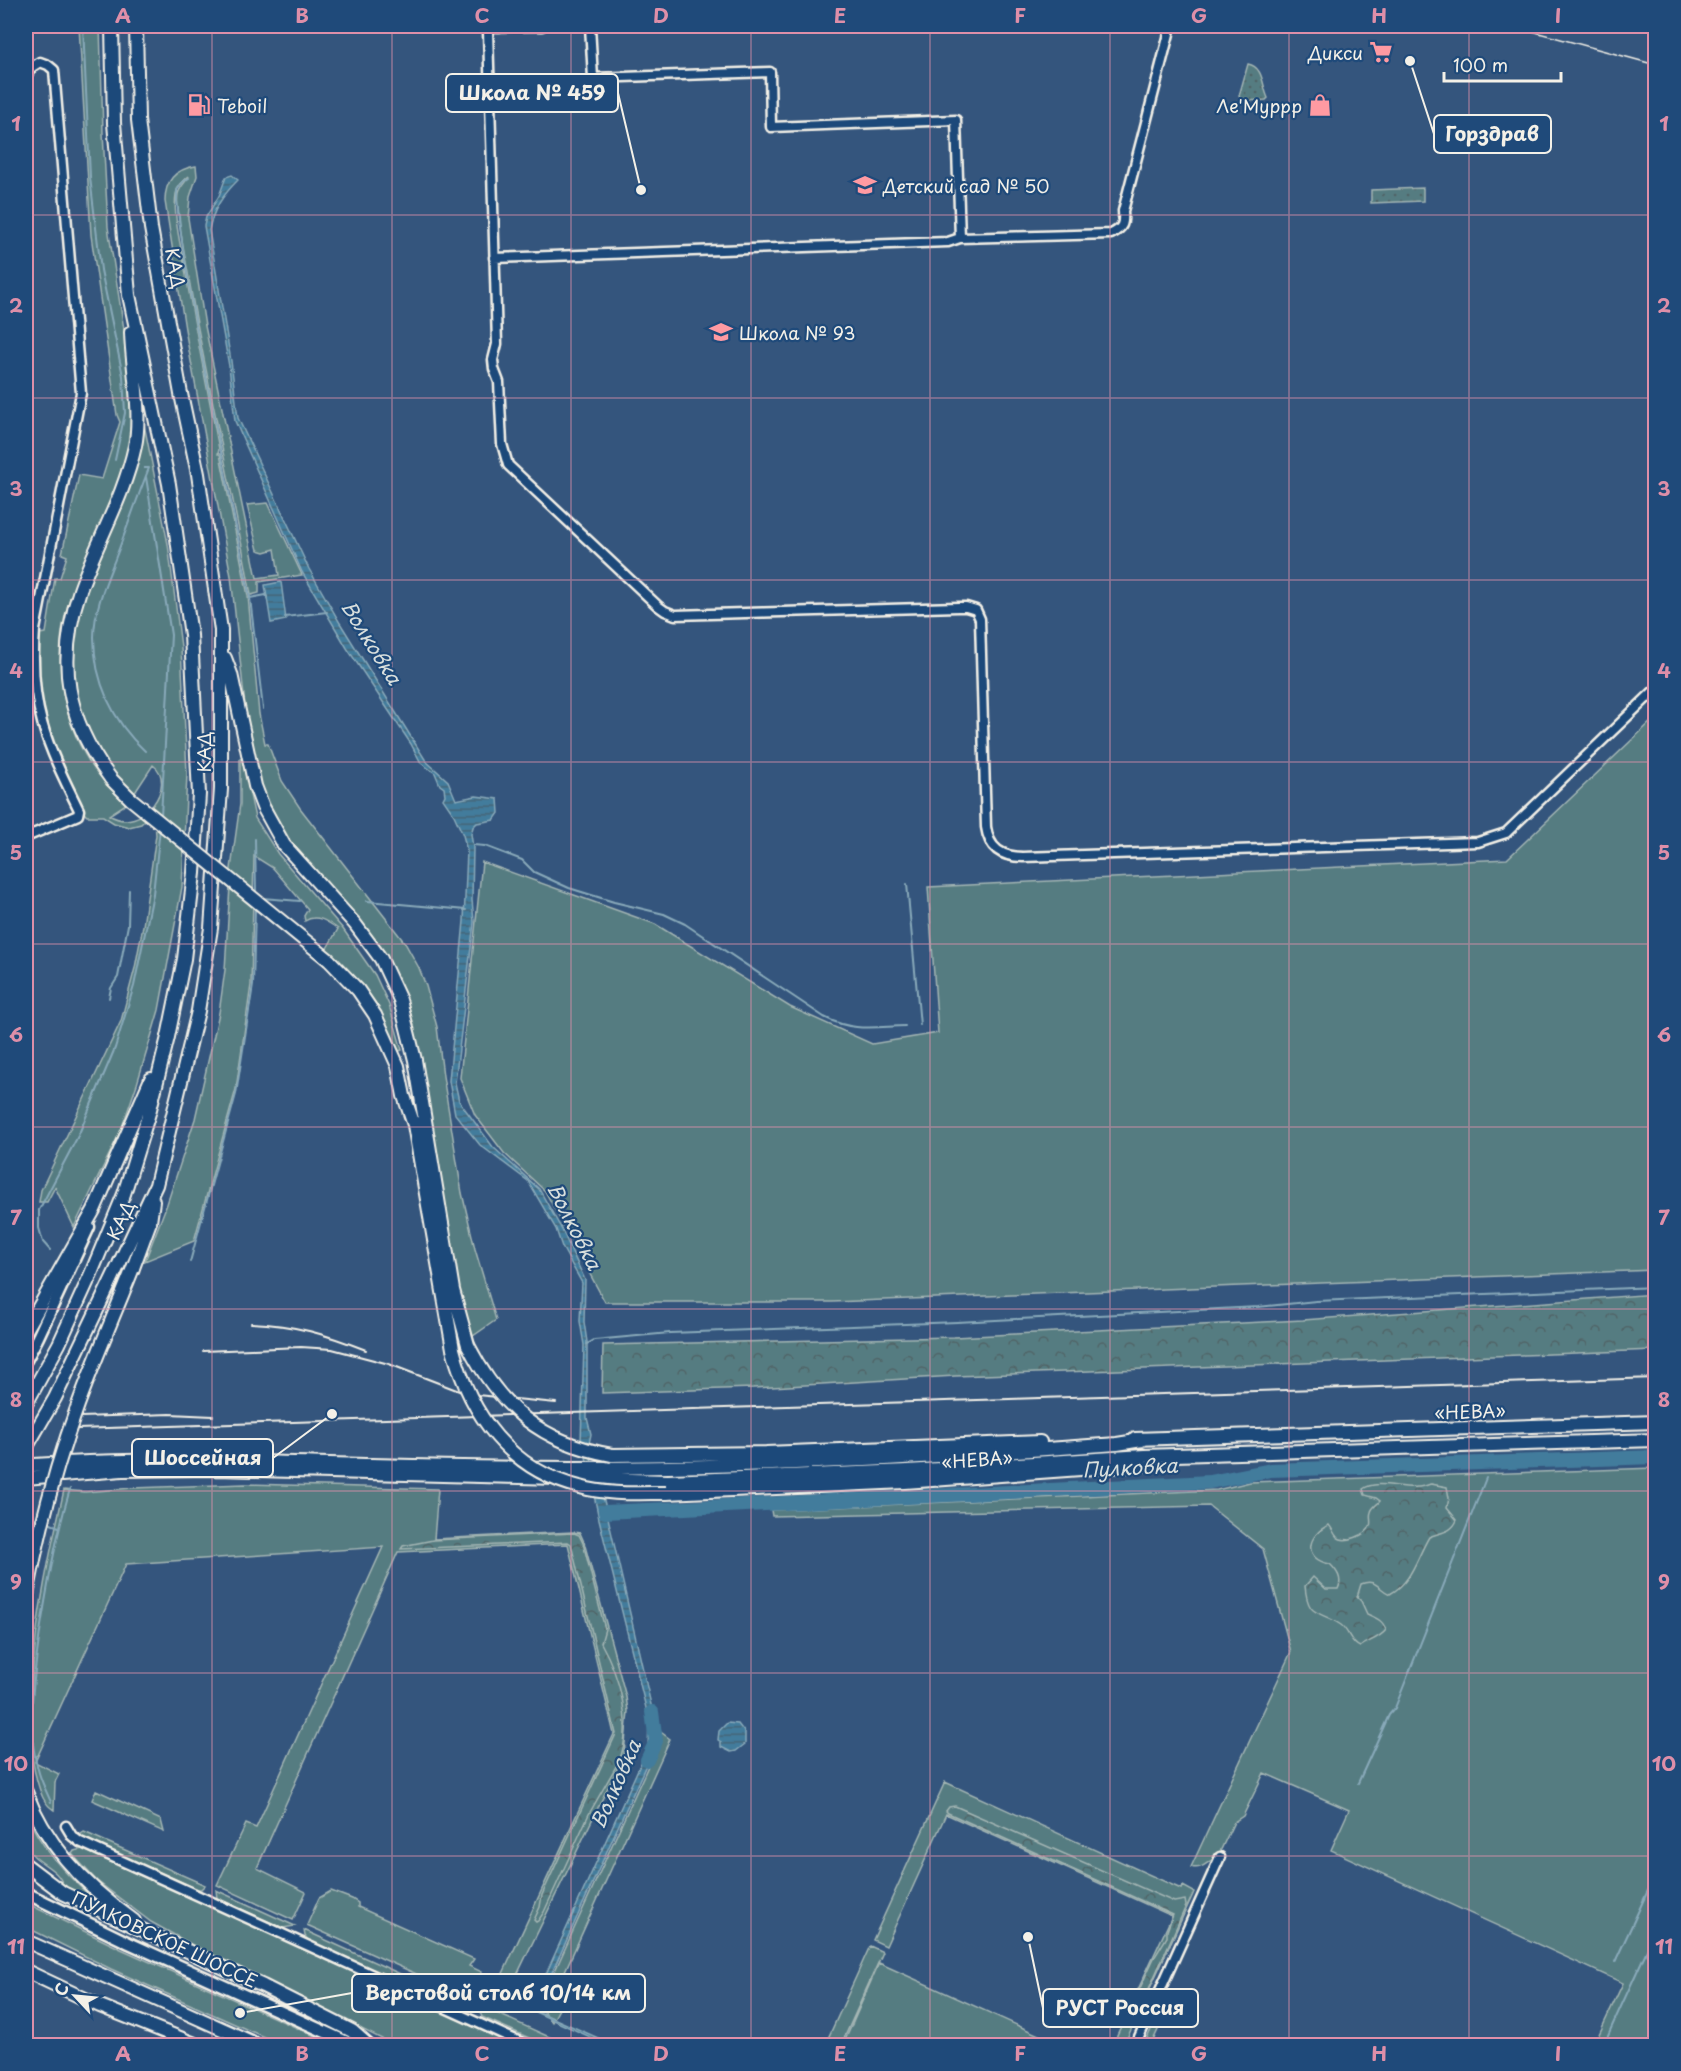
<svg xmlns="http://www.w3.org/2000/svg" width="1681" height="2071" viewBox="0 0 1681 2071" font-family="'Playpen Sans',sans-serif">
  <defs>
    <pattern id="forest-crowns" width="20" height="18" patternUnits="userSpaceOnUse" patternTransform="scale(1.5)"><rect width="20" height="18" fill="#557b81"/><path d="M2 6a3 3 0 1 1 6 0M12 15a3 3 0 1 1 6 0" fill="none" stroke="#506466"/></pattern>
    <pattern id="park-dots" width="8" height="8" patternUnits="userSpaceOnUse" patternTransform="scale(1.5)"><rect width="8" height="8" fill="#557b81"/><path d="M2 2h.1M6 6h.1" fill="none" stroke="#506466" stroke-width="1.8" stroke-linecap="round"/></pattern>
    <pattern id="water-rules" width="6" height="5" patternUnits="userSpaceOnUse" patternTransform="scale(1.5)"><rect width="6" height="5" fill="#427b9c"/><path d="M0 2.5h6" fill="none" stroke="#456475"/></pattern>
  </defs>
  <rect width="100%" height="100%" fill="#34557d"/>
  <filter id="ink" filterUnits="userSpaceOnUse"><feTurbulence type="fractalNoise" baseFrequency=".0167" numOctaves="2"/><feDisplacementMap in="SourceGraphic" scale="12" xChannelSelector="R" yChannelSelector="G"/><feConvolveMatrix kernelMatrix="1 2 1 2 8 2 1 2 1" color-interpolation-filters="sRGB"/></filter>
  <g filter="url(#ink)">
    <!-- green -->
    <path fill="#557b81" stroke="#a4b6b4" stroke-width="1.5" d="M79 26H100L103 133 108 227 132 381C135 414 131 448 121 480 108 521 83 559 69 601 52 653 60 716 90 763 100 778 113 791 126 804L109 815C143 836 178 783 153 765L134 794 113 774 84 725 72 680 75 621 142 422 144 424 168 544 181 647 187 773 182 887 159 1010 137 1084 121 1130 74 1227 55 1187 47 1202H39L41 1190 121 1021 135 968 143 926 156 835 154 811 141 824 129 827 114 823 103 816H87L81 810 48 736 37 683 38 634 46 633 55 578H60L67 556 62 554 79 475 102 479 120 422 117 415 91 235Z
      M196 166 197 176 190 197 188 218 205 326 257 578 279 575 275 549 265 552 258 550 247 505 268 503 302 575 259 582V593L251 595C233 491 208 389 190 285 187 263 175 214 178 194 180 186 187 181 189 176 183 181 177 186 176 194 173 213 180 244 184 263 194 325 207 387 219 449L218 454H220L248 596 259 714 265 744H268L282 781 300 808 405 943 419 968 426 986 437 1027 443 1076 462 1193 475 1249 496 1320 473 1336H469L456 1283 412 1027 395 973 372 938 291 842 263 792 257 775 249 742 231 576 185 329 165 201C165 180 176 169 196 166Z
      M1655 718V1270L832 1302H605L545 1191 504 1153 475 1115 460 1078 482 862 655 924 790 1007 872 1044 938 1033 928 887 1507 859Z
      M242 758 255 818 278 854 343 929 375 975 389 1005 402 1050 399 1051 380 1012 362 986 326 950 338 929C328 922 316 913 305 921L304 916 308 909 273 868 254 856 251 985 236 1089 194 1241 145 1261 167 1204 195 1119 219 1013 225 970 231 869 240 804V759Z
      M1655 1468V2045H1594L1623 1983 1331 1850 1349 1810 1264 1773 1243 1816 1234 1822 1217 1858C1207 1860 1203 1871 1191 1867L1291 1652 1263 1549 1209 1506 772 1516 771 1510 1217 1490 1250 1482Z
      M245 1484 438 1489 434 1539 573 1532 580 1533 584 1542 626 1697 628 1711 624 1754 514 1981C506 1990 497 1999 484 1997L494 1977 500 1980 614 1734 568 1544 398 1552 257 1868 306 1892 293 1920 217 1885 246 1824 256 1828 383 1547 126 1564 35 1762 59 1774 55 1782 54 1810C44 1804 41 1794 38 1784 27 1749 29 1715 32 1679 36 1615 50 1552 64 1490L85 1492 133 1488Z
      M658 1730 670 1739 551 2002 560 2007 552 2022 539 2006 658 1744Z
      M945 1782 1181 1889 1183 1886 1194 1892 1124 2045H1116L1117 2035 1172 1916 946 1814 886 1946 873 1940Z
      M96 1790 161 1820 164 1832 92 1800Z
      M26 1813C40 1846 62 1871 89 1895L91 1899 63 1886C59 1867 35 1864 27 1847 23 1839 26 1823 26 1813Z
      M84 1832 205 1885 201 1889H198L83 1839 81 1834Z
      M82 1849 518 2045H394L198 1948 151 1922 97 1881 72 1854 74 1851Z
      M216 1890 295 1926 283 1928 217 1898Z
      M331 1891 352 1899 358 1903V1907L474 1959 469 1966 482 1972 470 1998 307 1925 319 1898Z
      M26 1903 121 1949 335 2045H282L111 1969 26 1927Z
      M304 1930 466 2004V2006L460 2010 309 1941 305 1936Z
      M870 1946 883 1952 841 2045H825Z
      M879 1963 1061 2045H843Z
      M485 2008 567 2045H545L482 2017 480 2012Z
      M1164 2013H1174L1188 2019V2022L1184 2026 1164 2017 1151 2045H1144L1155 2021Z"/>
    <!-- forest -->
    <path fill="url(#forest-crowns)" stroke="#a4b6b4" stroke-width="1.5" d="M1655 1294V1350L955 1376 753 1388 602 1393 603 1345 954 1337 1303 1320Z
      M1431 1484 1447 1487 1449 1498 1447 1508 1457 1520C1452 1533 1440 1532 1429 1537 1417 1557 1412 1582 1390 1594 1378 1589 1376 1578 1361 1584L1357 1597 1361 1601 1367 1614C1376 1618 1383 1620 1386 1630 1380 1638 1368 1641 1360 1647 1350 1643 1349 1631 1341 1625 1318 1609 1308 1619 1305 1586L1313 1577 1326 1589H1338C1343 1579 1337 1571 1330 1564 1302 1559 1307 1535 1329 1525 1332 1528 1334 1534 1337 1537 1345 1544 1367 1535 1370 1526 1372 1522 1369 1517 1371 1512 1372 1507 1377 1505 1380 1501L1376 1498 1365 1495 1363 1489C1377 1479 1401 1489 1417 1487 1422 1487 1427 1485 1431 1484Z
      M574 1533 579 1535 583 1543 605 1629 601 1643C619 1675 634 1725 619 1761L589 1814 544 1912 538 1921 536 1922 534 1920 540 1907 542 1895 616 1734 571 1544 568 1542 401 1549 403 1546 433 1540Z
      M955 1806 1174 1902 1185 1900 1186 1906 1143 2002 1136 2003 1134 2001 1154 1958 1167 1937V1931L1173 1915 948 1813 946 1811 949 1807Z"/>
    <!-- park -->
    <path fill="url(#park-dots)" stroke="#a4b6b4" stroke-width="1.5" d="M1248 64C1264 67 1262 86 1268 98L1266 100 1243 101 1239 96Z
      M1423 188V201L1371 203V190Z"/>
    <!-- water -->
    <path fill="url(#water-rules)" stroke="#89aaba" stroke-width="1.5" d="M232 175 238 180C223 195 213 209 209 230L231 361 238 418 309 569 340 623 426 761 448 781 456 800 476 796 498 799 499 813 494 820 477 823 473 827 471 834 473 847 472 900 474 922 455 1083 459 1101 493 1147 539 1189 562 1230 585 1280 584 1322 587 1342V1418L591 1434 588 1448 603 1496 655 1722V1745L535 2010 614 2045H608L533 2011V2003L648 1747 649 1720 599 1519 584 1447 581 1442 584 1345 580 1321 582 1283 562 1247 556 1229 528 1181 480 1145 455 1114 449 1081 464 921 467 851 463 835 454 815 443 799 445 795 444 788 440 785 435 773 421 763 411 744 347 648 302 572 235 421 229 366 204 226 206 217 219 196 226 177Z
      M281 582 286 620 271 623 265 585Z
      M727 1723 738 1724 745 1733V1744L736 1751 731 1752 721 1747V1742L718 1740 719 1731Z"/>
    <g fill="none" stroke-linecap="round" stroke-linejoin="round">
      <!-- stream -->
      <path stroke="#89aaba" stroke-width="2" d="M83 26 90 177 101 270 123 376 125 413 115 460
        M189 178 183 182 177 190V201L183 249 196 326 250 598 263 709
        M144 468H149C138 496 128 525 117 554 107 580 94 609 94 637 94 681 113 722 145 751
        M146 477 171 635 161 816
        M250 598 266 595 267 597
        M285 617 327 612
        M255 839 256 895
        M473 845 485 846 522 860 534 872 569 888 614 902 664 914 685 924 824 1017C853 1032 873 1027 905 1026
        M907 884 920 1025
        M262 898 300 901
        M367 901 466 910
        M109 998 111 988 118 977 128 925 129 890
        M50 1250 43 1242 39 1228V1210L78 1136 115 1048 134 986 153 894 160 828
        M190 1262 236 1094 253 985 255 907
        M587 1344 594 1340 670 1333 957 1322 1258 1307 1316 1301 1656 1287
        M26 1515 40 1520
        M48 1523 59 1527
        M1358 1783 1389 1715 1395 1708 1486 1478
        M51 1802C47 1793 42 1783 39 1773 25 1728 34 1677 40 1632 48 1583 56 1536 70 1489
        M1615 1962 1656 1873
        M1603 2046 1656 1930"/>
      <!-- river -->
      <path stroke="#427b9c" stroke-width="14" d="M605 1512 1210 1482 1271 1470 1656 1457
        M647 1760 656 1741 652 1712"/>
      <!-- minor casing -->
      <g stroke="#f4f1e8" stroke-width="13">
        <path id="minor" d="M542 26 493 27 488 31 497 344 493 360 494 369 499 382 502 444 508 465 658 606 665 611 675 615 958 607H966L976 610 980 619 986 827C989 849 1002 857 1023 857L1478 842 1506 833 1656 689
          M590 26 593 78 770 72 771 127 956 120 960 238
          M26 76 32 67 40 62 48 65 54 70 81 393 35 630C29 707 46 743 79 810L78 815 26 837
          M494 258 948 242 960 238 1111 234C1123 228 1124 224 1123 211L1171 26
          M66 1826 72 1836 80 1842 529 2046
          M1135 2046 1220 1857"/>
      </g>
      <!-- major casing -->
      <g stroke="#f4f1e8" stroke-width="15">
        <path id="major" d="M26 1360 38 1337 89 1227
          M26 1893 129 1943 356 2046"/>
      </g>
      <!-- highway casing -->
      <g stroke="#f4f1e8" stroke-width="16">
        <path id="highway" d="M225 658 231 674 255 786 263 807 284 845 355 924 381 959 400 1000 415 1060 453 1290 468 1345
          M111 779C66 720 56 661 80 590 97 541 124 497 135 446 142 413 132 367 131 332
          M329 960 358 990 375 1015 398 1066 404 1096 414 1125 453 1349
          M120 1262 156 1185 198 1011 211 928 221 789V630L198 474 181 394 151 228 138 120 136 26
          M133 1268 150 1222 153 1201
          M26 1330 94 1210 151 1079
          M26 1404 59 1344 90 1276 124 1194 149 1113 168 1037 184 959 194 873 199 794 191 635 169 484 129 295 114 123 112 26
          M1135 1439 1656 1422
          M612 1455 766 1453 1040 1442
          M66 1463C169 1457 269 1463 372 1465 439 1467 506 1468 573 1468 755 1468 936 1457 1117 1444L1142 1440
          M34 1465 51 1464
          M62 1475 122 1470 217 1469 668 1481 907 1471 1144 1456 1656 1440
          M26 1478 48 1476
          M666 1493 905 1482 1149 1464
          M26 1792C46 1847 88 1888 134 1921
          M26 1865 63 1893 263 1986 352 2031 369 2046
          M26 1941 260 2046
          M26 1971 100 2006 200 2046"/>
      </g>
      <!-- minor -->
      <use href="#minor" stroke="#1f4a7a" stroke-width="8"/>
      <!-- major -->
      <use href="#major" stroke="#1f4a7a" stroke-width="10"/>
      <!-- highway -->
      <use href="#highway" stroke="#1f4a7a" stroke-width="12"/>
      <!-- tram -->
      <path stroke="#f4f1e8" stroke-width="1.5" d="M1513 26 1656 65"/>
      <!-- rail -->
      <path stroke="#f4f1e8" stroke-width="2" d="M251 1323C296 1325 325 1334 366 1350
        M203 1351 301 1347 332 1349 389 1364 467 1394 556 1403
        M81 1417 170 1414 213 1416
        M77 1429 1656 1378"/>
      <!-- highway-bridge casing -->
      <g stroke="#f4f1e8" stroke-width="16" stroke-linecap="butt">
        <path id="highway-bridge" d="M111 779 131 799 329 960
          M468 1345C500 1408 542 1443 612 1455
          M453 1349C470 1415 510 1470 580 1487 608 1495 637 1493 666 1493
          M26 1448 55 1398 120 1262
          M26 1600C38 1534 55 1468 78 1405 95 1359 115 1313 133 1268"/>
      </g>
      <!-- highway-bridge -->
      <use href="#highway-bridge" stroke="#1f4a7a" stroke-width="12"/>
    </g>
  </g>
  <!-- grid -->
  <path fill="none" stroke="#de8fa9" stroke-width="1.5" stroke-opacity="0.55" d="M212 26V2046M392 26V2046M571 26V2046M751 26V2046M930 26V2046M1110 26V2046M1289 26V2046M1469 26V2046M26 215H1656M26 398H1656M26 580H1656M26 762H1656M26 944H1656M26 1127H1656M26 1309H1656M26 1491H1656M26 1673H1656M26 1856H1656"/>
  <!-- icons -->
  <defs>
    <g id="supermarket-bare" transform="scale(1.8)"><path d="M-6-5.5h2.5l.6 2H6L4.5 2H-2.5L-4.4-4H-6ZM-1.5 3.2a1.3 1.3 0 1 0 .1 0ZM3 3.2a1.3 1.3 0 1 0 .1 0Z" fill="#ff9aa2" stroke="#1f4a7a" stroke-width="2.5" paint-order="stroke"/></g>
    <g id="fuel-bare" transform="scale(1.8)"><path d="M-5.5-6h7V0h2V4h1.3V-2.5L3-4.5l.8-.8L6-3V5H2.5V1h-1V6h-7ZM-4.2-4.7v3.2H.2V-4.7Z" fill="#ff9aa2" stroke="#1f4a7a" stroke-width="2.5" paint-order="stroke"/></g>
    <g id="shop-bare" transform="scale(1.8)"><path d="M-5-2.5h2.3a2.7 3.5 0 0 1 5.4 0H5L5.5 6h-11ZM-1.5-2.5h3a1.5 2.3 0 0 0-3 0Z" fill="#ff9aa2" stroke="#1f4a7a" stroke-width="2.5" paint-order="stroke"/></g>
    <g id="school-bare" transform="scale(1.8)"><path d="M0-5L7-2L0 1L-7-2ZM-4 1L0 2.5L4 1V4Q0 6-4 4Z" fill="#ff9aa2" stroke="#1f4a7a" stroke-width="2.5" paint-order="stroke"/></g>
  </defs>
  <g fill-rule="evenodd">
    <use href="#supermarket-bare" x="1381" y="52"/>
    <use href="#fuel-bare" x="199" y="105"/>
    <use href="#shop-bare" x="1320" y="105"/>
    <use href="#school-bare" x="865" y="185"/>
    <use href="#school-bare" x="721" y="332"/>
  </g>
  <g text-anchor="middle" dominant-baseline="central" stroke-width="4.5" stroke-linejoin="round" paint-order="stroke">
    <!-- poi labels -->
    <g font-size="18" fill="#f4f1e8" stroke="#1f4a7a" text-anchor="start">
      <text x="1363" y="52" text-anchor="end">Дикси</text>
      <text x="217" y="105">Teboil</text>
      <text x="1302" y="105" text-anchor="end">Ле'Муррр</text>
      <text x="883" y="185">Детский сад № 50</text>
      <text x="739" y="332">Школа № 93</text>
    </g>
    <!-- street labels -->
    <g font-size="18" fill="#f4f1e8" stroke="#1f4a7a">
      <text transform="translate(176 268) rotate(80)">КАД</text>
      <text transform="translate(203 752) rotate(-90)">КАД</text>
      <text transform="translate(120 1220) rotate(-65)">КАД</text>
      <text transform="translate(1470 1411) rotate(-2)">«НЕВА»</text>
      <text transform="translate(977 1459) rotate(-4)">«НЕВА»</text>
      <text transform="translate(165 1939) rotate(25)">ПУЛКОВСКОЕ ШОССЕ</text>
    </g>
    <!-- water labels -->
    <g font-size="20" font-style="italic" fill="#d9dfdd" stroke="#1f4a7a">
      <text transform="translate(372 642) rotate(58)">Волковка</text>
      <text transform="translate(575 1226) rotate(63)">Волковка</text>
      <text transform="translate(1130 1467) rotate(-3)">Пулковка</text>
      <text transform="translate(615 1784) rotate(-66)">Волковка</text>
    </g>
  </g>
  <!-- callouts -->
  <path fill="none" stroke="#f4f1e8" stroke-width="2" d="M641 190L618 93M1410 61L1434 134M332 1414L273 1458M240 2013L352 1993M1028 1937L1043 2008"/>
  <g fill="#f4f1e8" stroke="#1f4a7a" stroke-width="2">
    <circle cx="641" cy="190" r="6"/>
    <circle cx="1410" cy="61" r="6"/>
    <circle cx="332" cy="1414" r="6"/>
    <circle cx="240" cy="2013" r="6"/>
    <circle cx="1028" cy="1937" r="6"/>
  </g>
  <g fill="#1f4a7a" stroke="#f4f1e8" stroke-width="2">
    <rect x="446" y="74" width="172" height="38" rx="6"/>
    <rect x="1434" y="115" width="117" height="38" rx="6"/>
    <rect x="132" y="1439" width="141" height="38" rx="6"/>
    <rect x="352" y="1974" width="293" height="38" rx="6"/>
    <rect x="1043" y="1989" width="155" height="38" rx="6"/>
  </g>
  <g font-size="20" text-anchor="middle" font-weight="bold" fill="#f4f1e8">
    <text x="532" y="100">Школа № 459</text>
    <text x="1492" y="141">Горздрав</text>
    <text x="203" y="1465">Шоссейная</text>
    <text x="498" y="2000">Верстовой столб 10/14 км</text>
    <text x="1120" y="2015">РУСТ Россия</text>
  </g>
  <!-- margin -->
  <rect width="1681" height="2071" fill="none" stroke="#1f4a7a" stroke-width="66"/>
  <!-- north arrow -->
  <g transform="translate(75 1996) rotate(296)" stroke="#1f4a7a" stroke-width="4.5" paint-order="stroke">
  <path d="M0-4.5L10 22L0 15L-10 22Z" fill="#f4f1e8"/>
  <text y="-9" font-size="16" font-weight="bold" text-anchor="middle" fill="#f4f1e8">С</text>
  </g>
  <!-- scale -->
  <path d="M1444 72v9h117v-9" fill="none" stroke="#f4f1e8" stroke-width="3"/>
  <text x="1453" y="72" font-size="18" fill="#f4f1e8" stroke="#1f4a7a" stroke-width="4.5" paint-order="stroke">100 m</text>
  <rect x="33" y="33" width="1615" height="2005" fill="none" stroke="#de8fa9" stroke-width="2"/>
  <g font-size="20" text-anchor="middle" font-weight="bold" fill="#de8fa9">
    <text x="123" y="23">A</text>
    <text x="302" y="23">B</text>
    <text x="482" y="23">C</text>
    <text x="661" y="23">D</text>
    <text x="840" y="23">E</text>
    <text x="1020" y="23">F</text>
    <text x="1199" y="23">G</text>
    <text x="1379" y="23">H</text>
    <text x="1558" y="23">I</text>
    <text x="16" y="131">1</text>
    <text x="1664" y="131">1</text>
    <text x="16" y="313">2</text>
    <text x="1664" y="313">2</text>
    <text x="16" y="496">3</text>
    <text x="1664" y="496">3</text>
    <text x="16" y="678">4</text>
    <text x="1664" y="678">4</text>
    <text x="16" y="860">5</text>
    <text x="1664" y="860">5</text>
    <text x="16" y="1042">6</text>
    <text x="1664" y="1042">6</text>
    <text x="16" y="1225">7</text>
    <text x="1664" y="1225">7</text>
    <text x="16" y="1407">8</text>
    <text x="1664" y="1407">8</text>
    <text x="16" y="1589">9</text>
    <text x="1664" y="1589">9</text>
    <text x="16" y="1771">10</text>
    <text x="1664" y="1771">10</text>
    <text x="16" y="1954">11</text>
    <text x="1664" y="1954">11</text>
    <text x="123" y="2061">A</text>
    <text x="302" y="2061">B</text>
    <text x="482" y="2061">C</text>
    <text x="661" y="2061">D</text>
    <text x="840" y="2061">E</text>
    <text x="1020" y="2061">F</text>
    <text x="1199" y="2061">G</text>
    <text x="1379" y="2061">H</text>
    <text x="1558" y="2061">I</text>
  </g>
</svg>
